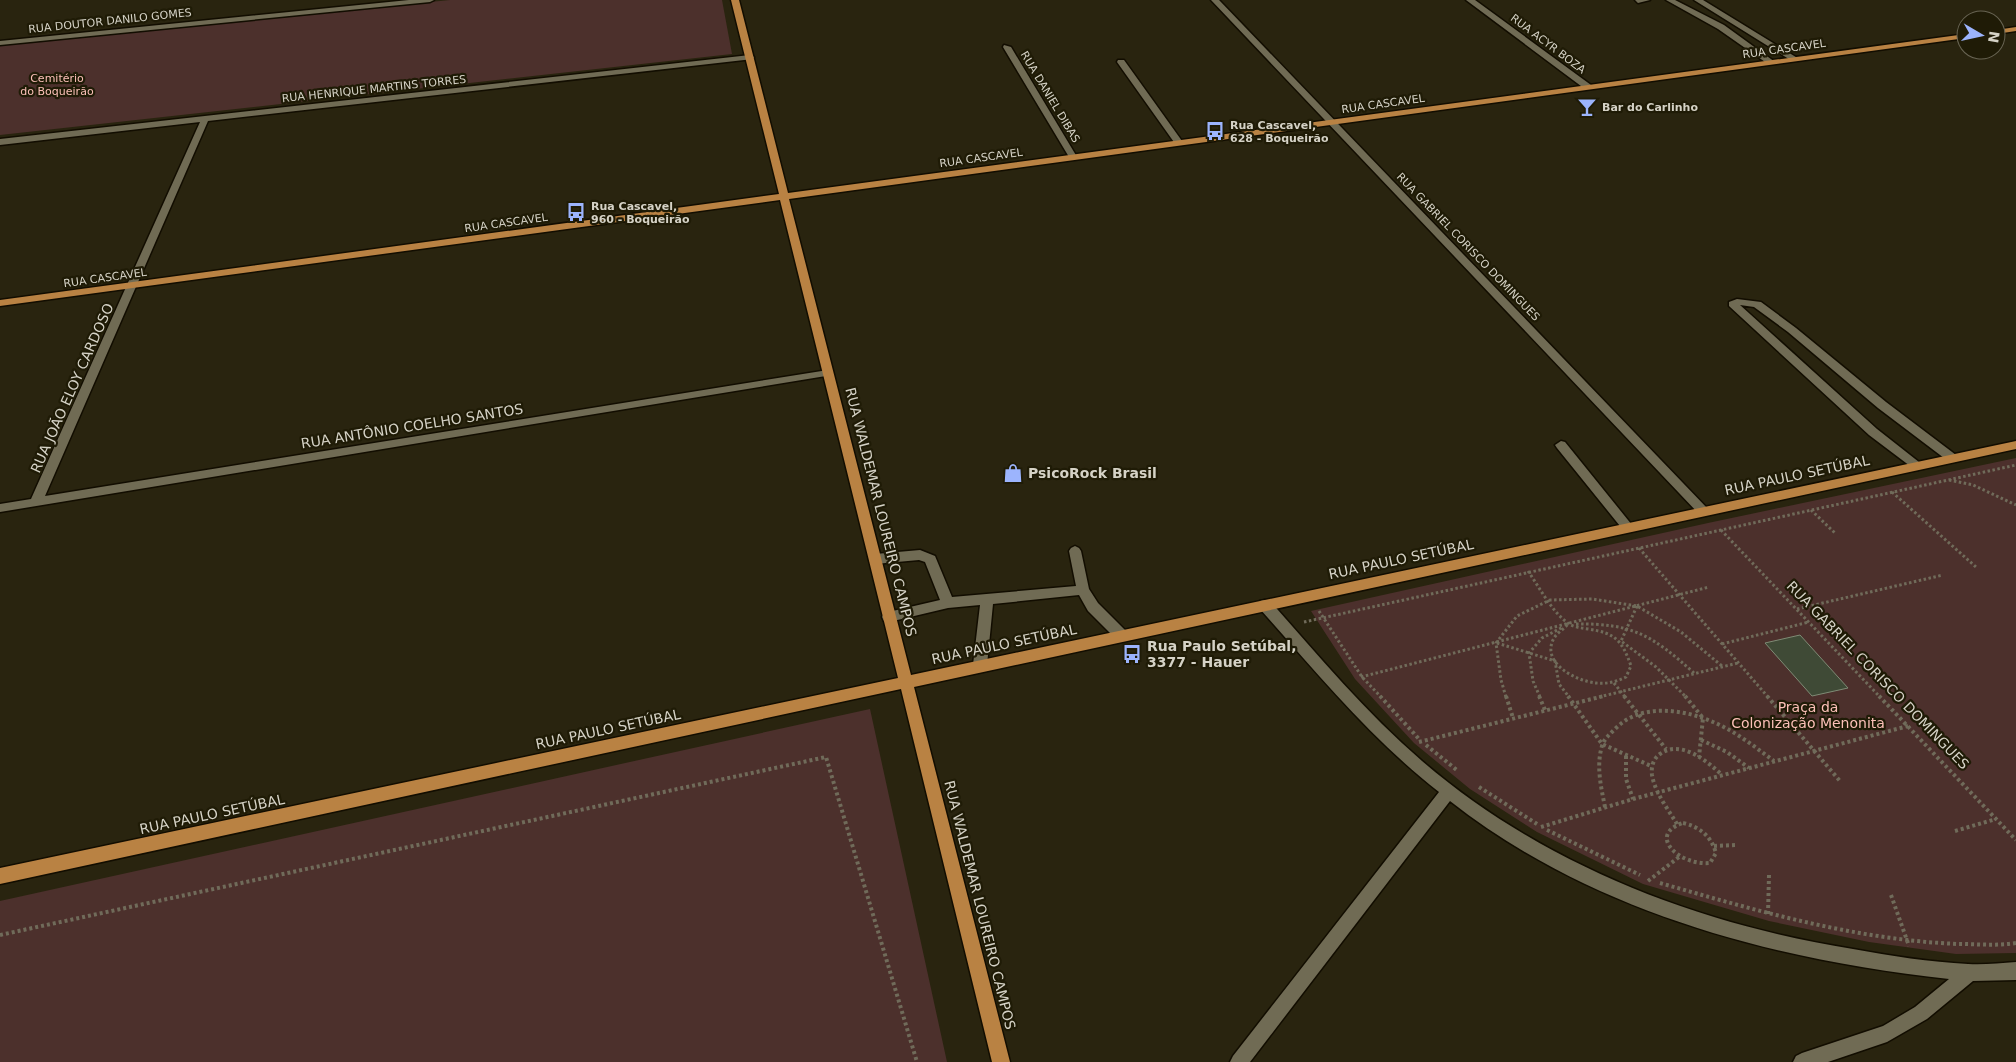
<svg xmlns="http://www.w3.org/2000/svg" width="2016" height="1062" viewBox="0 0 2016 1062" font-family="'DejaVu Sans',sans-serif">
  <rect width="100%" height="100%" fill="#29240f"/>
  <!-- green -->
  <path fill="#4c302c" d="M450 0H722L732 54 0 135V45Z
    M2016 458V953L1956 954 1869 942 1769 921 1643 884 1537 832 1470 789 1414 743 1355 679 1311 611 1708 523Z
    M870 709 947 1062H0V901Z"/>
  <!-- building -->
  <path fill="#3f4a36" stroke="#7f8b75" d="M1800 635 1848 688 1812 696 1765 643Z"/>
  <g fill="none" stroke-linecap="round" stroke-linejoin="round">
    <!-- minor casing -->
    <g stroke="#120d00" stroke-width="3">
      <path id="minor" d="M409 0H434L430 2 0 45V41Z
        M1211 0H1219L1707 508 1709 511 1707 514H1699Z
        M1466 0H1475L1591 85V89H1585Z
        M1635 0H1650L1638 3Z
        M1666 0H1675L1724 25 1775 62 1768 64 1718 29Z
        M1694 0H1703L1799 59 1792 61Z
        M1004 45 1011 47 1077 157 1076 159 1069 157 1003 47Z
        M750 55 754 57 753 59 208 121 45 496 828 370 833 373 832 375 0 512V504L31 499 200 122 0 145V139Z
        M1118 60H1124L1182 141V145H1176L1117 62Z
        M1737 299 1761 302 1796 328 1886 402 1956 455 1958 458 1956 461H1948L1878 408 1788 332 1754 307 1740 305 1877 429 1924 466 1918 470 1914 469 1869 435 1729 306V302Z
        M1561 441 1565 442 1632 525 1634 528 1632 531H1624L1557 448 1555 445Z
        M1075 546 1079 548 1081 551 1089 589 1098 603 1126 631 1128 635 1126 639 1121 640 1116 639 1088 611 1079 595 993 604 987 665 985 669 980 671 975 669 973 665 980 605 948 608 889 622 884 621 882 617 884 613 940 600 925 562 919 560 875 564 870 562 869 559 870 556 875 554 920 550 935 556 952 597 1076 586 1069 551 1071 548Z
        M1265 600 1270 601C1319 656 1366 713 1422 761 1543 865 1697 924 1853 949 1891 956 1930 962 1968 964 1984 965 2000 963 2016 962V980L1973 981 1927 1019 1887 1042 1828 1062H1793L1796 1056 1802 1053 1883 1026 1915 1007 1949 979C1773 960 1591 912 1450 801L1250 1062H1230L1233 1056 1439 792C1371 739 1317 673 1260 609L1258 605 1260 601Z"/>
    </g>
    <!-- major casing -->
    <g stroke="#120d00" stroke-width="3">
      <path id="major" d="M731 0H739L788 193 1966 34V38L789 199 911 675 2016 441V449L914 687 1010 1062H992L901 689 0 884V868L898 678 780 200 0 306V300L779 194Z
        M2016 27V31L1996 34V30Z"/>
    </g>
    <!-- path-far1 -->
    <path stroke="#706b5a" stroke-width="3" stroke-dasharray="2.5 2.5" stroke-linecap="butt" d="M1949 480 1973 485 2016 505
      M1892 492 1976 567
      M1811 510 1836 534
      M1721 530 1880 697
      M1639 548 1768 697
      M1528 571C1540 588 1551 611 1569 624 1574 627 1581 628 1588 629 1615 633 1622 640 1631 666L1626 677C1616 682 1607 684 1596 683 1576 681 1540 663 1554 638 1557 633 1564 629 1568 624
      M1637 606 1621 641 1656 667 1686 697
      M1797 609 1943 575
      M1319 611 1362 677 1381 697
      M1304 622 2016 465
      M1576 624C1633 623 1653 636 1694 673
      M1497 643 1555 661 1559 684 1569 697
      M1722 644 1809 622
      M1361 677 1709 587
      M1614 683 1625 697
      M1506 697 1501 680 1496 643 1517 616 1550 600 1592 599 1637 606 1681 632 1722 666
      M1540 697 1533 681 1529 653 1542 638 1563 627
      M1599 697 1738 663"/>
    <!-- path -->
    <path stroke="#706b5a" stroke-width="4" stroke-dasharray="3 3" stroke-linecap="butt" d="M1380 696 1419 739
      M1506 696 1513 718
      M1539 696 1545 710
      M1568 696 1602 744 1651 766
      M1624 696 1666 749
      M1685 696 1703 718 1699 757
      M1767 696 1840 781
      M1879 696 2016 840
      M1701 740 1727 752 1749 768
      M1419 742 1604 696
      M1426 745 1458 771
      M1626 756V779L1633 799
      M1479 787 1537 824
      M1605 807C1601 787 1596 766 1602 746 1604 739 1610 734 1616 728 1641 703 1683 709 1713 722 1735 731 1755 747 1774 761
      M1683 823C1700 827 1711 836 1716 853L1710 863C1680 866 1646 835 1683 823Z
      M1677 824C1668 809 1655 793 1652 775 1651 767 1653 759 1660 754 1681 739 1707 761 1722 775
      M1541 827 1633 799 1908 726
      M1547 830 1640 875
      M1955 831 1996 819
      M1714 846 1736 845
      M1648 881 1679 857
      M1660 883C1758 911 1856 940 1959 944 1978 944 1997 946 2016 943
      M1891 895 1909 946
      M1768 914 1769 875
      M0 935 826 757 917 1062"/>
    <!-- minor -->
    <use href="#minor" fill="#706b54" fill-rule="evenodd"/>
    <!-- major -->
    <use href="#major" fill="#b98243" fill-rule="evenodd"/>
  </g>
  <!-- icons -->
  <defs>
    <g id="bar-bare" transform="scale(1.5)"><path d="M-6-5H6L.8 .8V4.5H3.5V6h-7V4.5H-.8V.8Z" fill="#9cb4fd" stroke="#1f1b06" stroke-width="2.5" paint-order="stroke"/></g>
    <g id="bus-bare" transform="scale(1.5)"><path d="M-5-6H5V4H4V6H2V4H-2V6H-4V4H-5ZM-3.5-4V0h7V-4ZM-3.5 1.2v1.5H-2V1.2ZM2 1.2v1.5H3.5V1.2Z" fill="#9cb4fd" stroke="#1f1b06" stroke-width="2.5" paint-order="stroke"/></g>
    <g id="shop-bare" transform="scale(1.5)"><path d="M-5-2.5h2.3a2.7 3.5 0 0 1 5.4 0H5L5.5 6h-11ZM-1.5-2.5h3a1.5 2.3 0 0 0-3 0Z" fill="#9cb4fd" stroke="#1f1b06" stroke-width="2.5" paint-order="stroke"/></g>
  </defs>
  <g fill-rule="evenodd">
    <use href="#bar-bare" x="1587" y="107"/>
    <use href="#bus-bare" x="1215" y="131"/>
    <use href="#bus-bare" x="576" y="212"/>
    <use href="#shop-bare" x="1013" y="473"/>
    <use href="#bus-bare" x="1132" y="654"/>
  </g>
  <g text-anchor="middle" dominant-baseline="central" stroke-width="4.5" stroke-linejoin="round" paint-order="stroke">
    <!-- far-street labels -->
    <g font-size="11" fill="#d5d2c6" stroke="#1f1b06">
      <text transform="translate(110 21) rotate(-6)">RUA DOUTOR DANILO GOMES</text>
      <text transform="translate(1548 44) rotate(37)">RUA ACYR BOZA</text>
      <text transform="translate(1784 49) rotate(-8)">RUA CASCAVEL</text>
      <text transform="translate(374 89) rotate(-6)">RUA HENRIQUE MARTINS TORRES</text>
      <text transform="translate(1050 97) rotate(59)">RUA DANIEL DIBAS</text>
      <text transform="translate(1383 104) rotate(-8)">RUA CASCAVEL</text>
      <text transform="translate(981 158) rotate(-8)">RUA CASCAVEL</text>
      <text transform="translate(506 223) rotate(-8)">RUA CASCAVEL</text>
      <text transform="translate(1468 247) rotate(46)">RUA GABRIEL CORISCO DOMINGUES</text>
      <text transform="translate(105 278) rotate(-8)">RUA CASCAVEL</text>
    </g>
    <!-- far-park labels -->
    <g font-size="11" fill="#fcc0b8" stroke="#1f1b06">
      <text x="57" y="78">Cemitério<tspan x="57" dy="13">do Boqueirão</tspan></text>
    </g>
    <!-- far-poi labels -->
    <g font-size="11" font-weight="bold" fill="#d5d2c6" stroke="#1f1b06" text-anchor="start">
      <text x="1602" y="107">Bar do Carlinho</text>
      <text x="1230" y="125">Rua Cascavel,<tspan x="1230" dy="13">628 - Boqueirão</tspan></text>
      <text x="591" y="206">Rua Cascavel,<tspan x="591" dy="13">960 - Boqueirão</tspan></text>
    </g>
    <!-- street labels -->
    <g font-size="14" fill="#d5d2c6" stroke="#1f1b06">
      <text transform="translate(72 388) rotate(-66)">RUA JOÃO ELOY CARDOSO</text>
      <text transform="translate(412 426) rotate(-9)">RUA ANTÔNIO COELHO SANTOS</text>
      <text transform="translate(1797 475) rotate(-12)">RUA PAULO SETÚBAL</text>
      <text transform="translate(881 512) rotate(76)">RUA WALDEMAR LOUREIRO CAMPOS</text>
      <text transform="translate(1401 559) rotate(-12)">RUA PAULO SETÚBAL</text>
      <text transform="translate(1004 644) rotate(-12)">RUA PAULO SETÚBAL</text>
      <text transform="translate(1878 675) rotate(46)">RUA GABRIEL CORISCO DOMINGUES</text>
      <text transform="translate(608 729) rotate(-12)">RUA PAULO SETÚBAL</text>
      <text transform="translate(212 814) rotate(-12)">RUA PAULO SETÚBAL</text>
      <text transform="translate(980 905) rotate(76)">RUA WALDEMAR LOUREIRO CAMPOS</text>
    </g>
    <!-- poi labels -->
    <g font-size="14" font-weight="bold" fill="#d5d2c6" stroke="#1f1b06" text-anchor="start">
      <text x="1028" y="473">PsicoRock Brasil</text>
      <text x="1147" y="646">Rua Paulo Setúbal,<tspan x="1147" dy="16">3377 - Hauer</tspan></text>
    </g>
    <!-- park labels -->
    <g font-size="14" fill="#fcc0b8" stroke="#1f1b06">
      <text x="1808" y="707">Praça da<tspan x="1808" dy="16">Colonização Menonita</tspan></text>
    </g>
  </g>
  <!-- north arrow -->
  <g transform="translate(1981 35) rotate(99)"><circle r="24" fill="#1f1b06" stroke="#686453"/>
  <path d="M0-4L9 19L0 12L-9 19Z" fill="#9cb4fd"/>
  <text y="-8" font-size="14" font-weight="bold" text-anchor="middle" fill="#d5d2c6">N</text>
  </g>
</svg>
